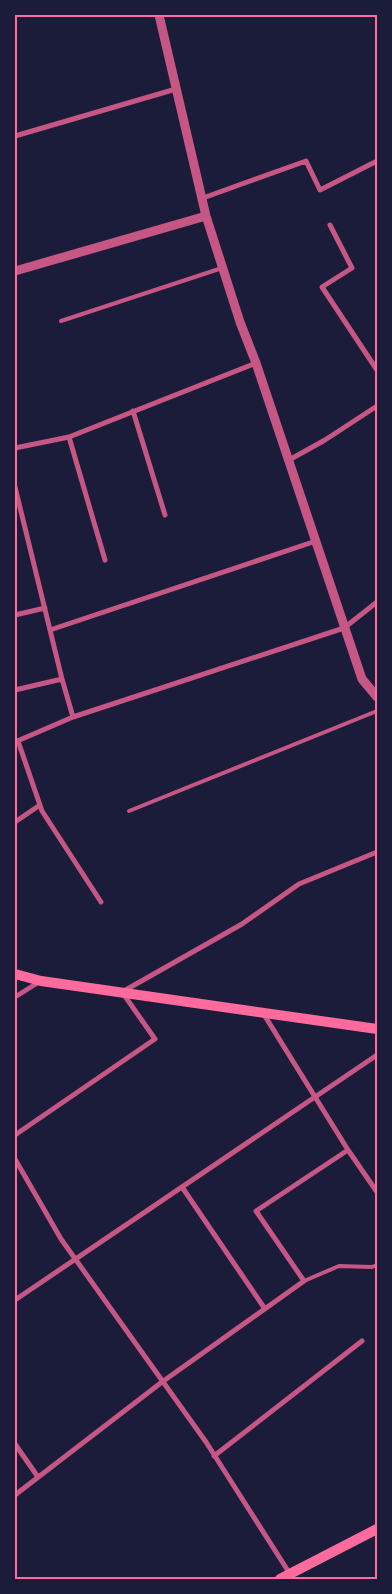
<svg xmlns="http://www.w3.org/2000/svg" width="392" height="1594" viewBox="0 0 392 1594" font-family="'DejaVu Sans',sans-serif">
  <rect width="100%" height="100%" fill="#1b1b3a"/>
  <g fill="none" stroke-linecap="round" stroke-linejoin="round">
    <!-- service -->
    <path stroke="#c65784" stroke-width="4" d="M61 321 222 268
      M129 811 377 711
      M304 1281 339 1266 372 1267 377 1265"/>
    <!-- minor -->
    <path stroke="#c65784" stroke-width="5" d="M15 136 176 89
      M203 198 306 161 320 190 377 161
      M330 225 352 268 322 287 377 370
      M133 411 165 515
      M69 437 105 560
      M15 448 69 437 256 363
      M289 460 325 440 377 406
      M15 487 62 679 73 717
      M15 615 45 608
      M50 630 316 541
      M15 690 62 679
      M18 741 42 811 101 902
      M15 742 73 717 344 628 377 602
      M15 822 40 805
      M15 997 39 982
      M15 1135 155 1039 122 992 242 924 299 884 377 852
      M348 1150 377 1192
      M15 1159 61 1239 206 1442 290 1574
      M182 1187 265 1309
      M15 1300 377 1055
      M15 1444 38 1477
      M214 1456 362 1341
      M15 1495 162 1382 304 1281 256 1211 348 1150 263 1013"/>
    <!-- tertiary -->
    <path stroke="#c65784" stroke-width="9" d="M159 15 206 216 240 322 256 363 362 679 377 697
      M15 271 206 216"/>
    <!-- secondary -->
    <path stroke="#ff6b9d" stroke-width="10" d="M15 974 41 981 377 1029
      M280 1579 377 1529"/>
  </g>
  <!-- border -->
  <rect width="392" height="1594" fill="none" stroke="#1b1b3a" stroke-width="32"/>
  <rect x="16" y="16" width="360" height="1562" fill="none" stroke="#ff6b9d" stroke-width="2"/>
</svg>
